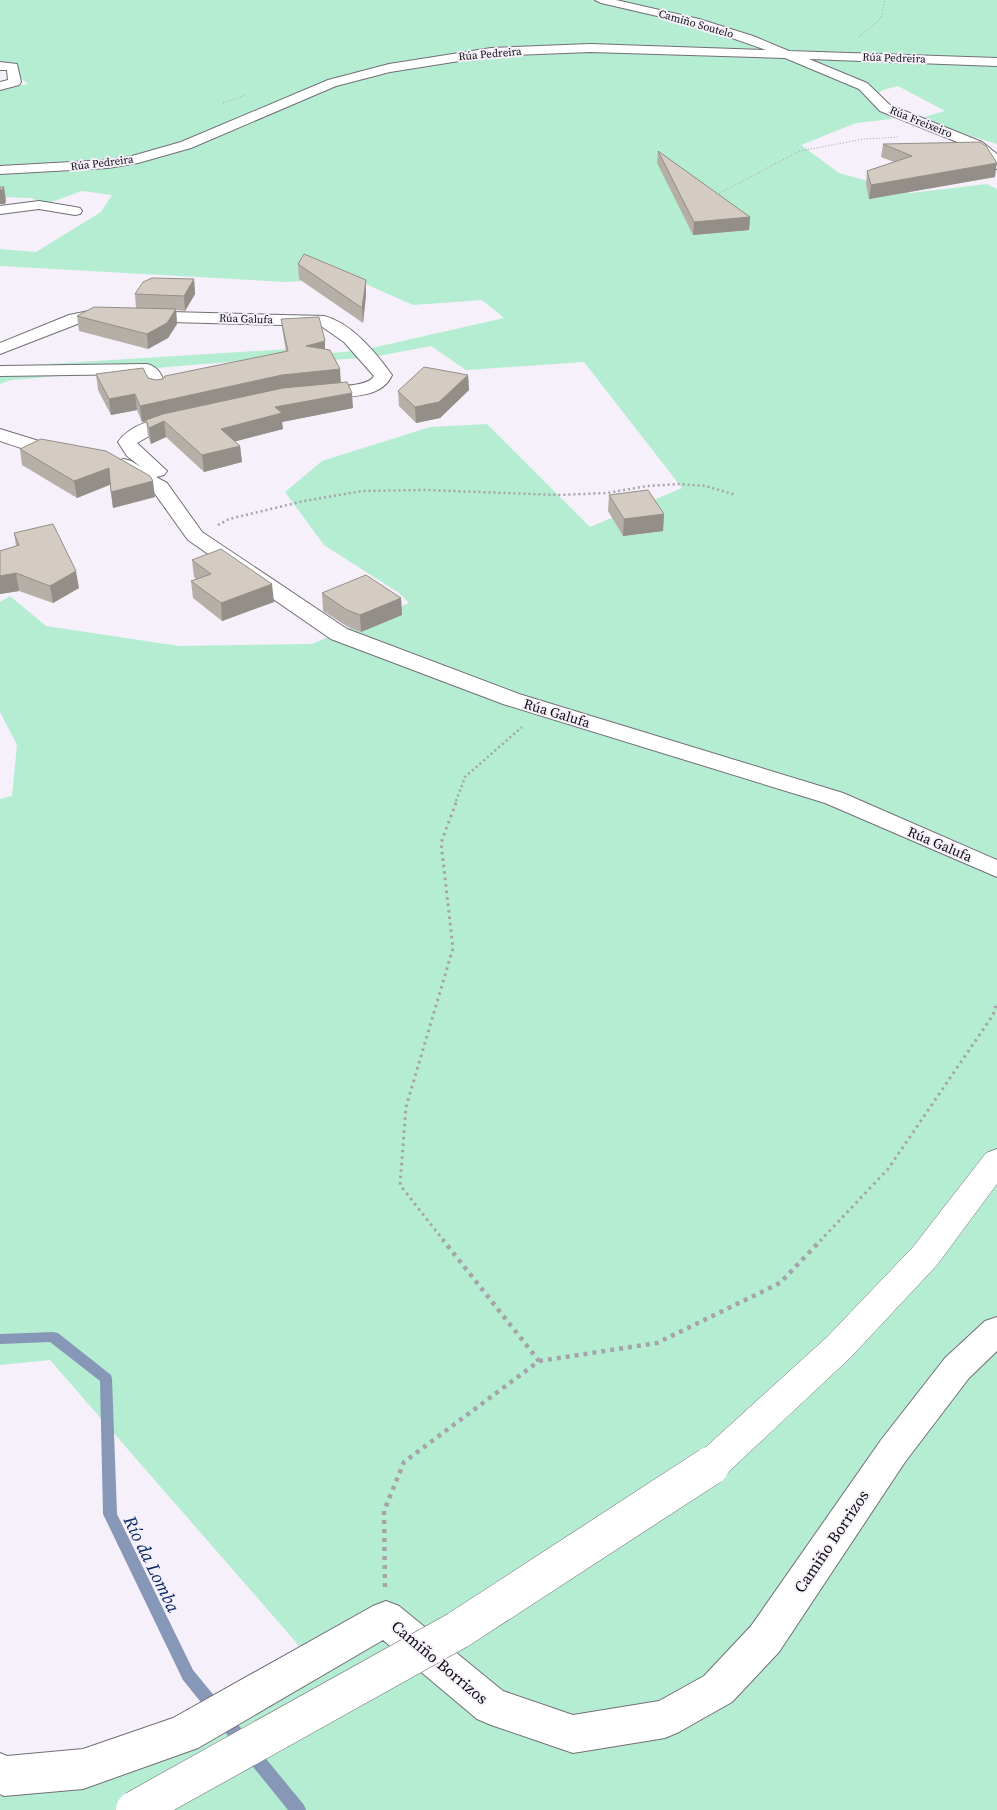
<svg xmlns="http://www.w3.org/2000/svg" width="997" height="1810" viewBox="0 0 997 1810" font-family="'Source Serif 4',serif">
  <rect width="100%" height="100%" fill="#f5f0fa"/>
  <!-- green -->
  <path fill="#b5edd2" d="M0 0H997V144L951 130 924 117 945 111 898 86 883 90 874 97 892 119 856 123 801 145 839 173 911 193 987 184 997 189V1810H0V1773L83 1769 308 1656 50 1360 0 1365V799L12 796 17 745 0 712V602L10 596 46 626 179 646 312 644 409 603 399 593 324 545 285 492 322 461 430 427 487 424 590 527 682 488 584 362 466 370 431 346 368 358 306 361 265 359 11 380 0 384V367L288 349 301 356 363 350 504 318 482 300 413 305 352 278 286 282 0 266V249L36 252 101 212 112 195 82 191 46 204 31 198 0 197V88L28 84 0 61Z"/>
  <g fill="none" stroke-linecap="round" stroke-linejoin="round">
    <!-- stream -->
    <path fill="#8797b7" fill-rule="evenodd" d="M53 1332 58 1333 111 1375 112 1379 117 1514 193 1670 304 1805 306 1810H288L183 1680 103 1514 100 1381 50 1342 0 1344V1334Z"/>
    <!-- minor casing -->
    <g stroke="#726e77" stroke-width="2">
      <path id="minor" d="M595 0H616L699 19 753 36 789 51 997 58V66L809 59 867 83 890 105 982 142 997 154V169L992 168 988 160 972 148 880 111 859 89 785 58 590 52 491 56 390 72 336 86 191 148 138 163 108 168 0 174V166L108 160 132 156 181 142 328 80 389 64 491 48 590 44 766 50 692 24 601 3Z
        M0 62 17 64 21 82 19 85 0 90V82L8 80 7 70H0Z
        M39 201 75 207 80 208 82 211 80 214 75 215 39 209 0 214V206Z
        M94 310 324 316C352 323 376 353 392 375 381 401 341 396 317 398L311 397 308 393 311 389C326 385 367 389 374 376L344 342 321 326 94 320 80 323 0 354V343L69 315Z
        M147 364C160 367 163 378 167 389L164 393 158 394 152 393 142 374 0 376V366Z
        M180 414 186 415 189 419 186 423 158 431 137 443 167 471 164 475 156 477 167 483 202 532 347 629 519 694 843 793 997 860V877L825 803 503 704 331 639 188 540 153 491 117 469 115 465 117 461 124 459 131 461 141 467 127 456 118 442C131 423 159 418 180 414Z
        M0 429 39 441 72 448 74 452 72 456C53 461 19 447 0 441Z
        M997 1317V1351L969 1378 905 1462 779 1652 732 1702 679 1732 665 1738 573 1753 491 1725 477 1719 383 1640 198 1748 83 1789 4 1796 0 1794V1753L7 1756 83 1749 173 1718 373 1606 386 1601 399 1606 503 1691 573 1715 659 1701 704 1676 751 1626 881 1440 945 1358 985 1321Z"/>
    </g>
    <!-- trunk casing -->
    <g stroke="#726e77" stroke-width="1">
      <path id="trunk" d="M997 1149V1184L937 1265 851 1357 723 1477 710 1482 697 1477 691 1466 697 1455 827 1337 913 1247 986 1153Z"/>
    </g>
    <!-- path-far3 -->
    <path stroke="#a6a3aa" stroke-width="1" stroke-dasharray="1 2" stroke-linecap="butt" d="M859 37 881 18 885 0
      M223 103 246 95
      M714 196 800 151 864 139 898 137"/>
    <!-- path-far2 -->
    <path stroke="#a6a3aa" stroke-width="2.5" stroke-dasharray="2 3" stroke-linecap="butt" d="M218 525 229 519 304 501 362 491 427 490 558 495 607 493 647 486 679 484 706 486 736 495
      M456 801 465 777 522 727"/>
    <!-- path-far1 -->
    <path stroke="#a6a3aa" stroke-width="3" stroke-dasharray="2.5 4" stroke-linecap="butt" d="M444 1241 400 1185 406 1107 453 948 441 843 457 800
      M820 1241 888 1169 993 1015 997 1002"/>
    <!-- path -->
    <path stroke="#a6a3aa" stroke-width="4.5" stroke-dasharray="4 5" stroke-linecap="butt" d="M539 1361 657 1343 780 1283 821 1240
      M385 1587 384 1511 404 1462 539 1361 443 1240"/>
    <!-- minor -->
    <use href="#minor" fill="#fff" fill-rule="evenodd"/>
    <!-- trunk -->
    <use href="#trunk" fill="#fff" fill-rule="evenodd"/>
    <!-- trunk-bridge casing -->
    <g stroke="#726e77" stroke-width="39" stroke-linecap="butt">
      <path id="trunk-bridge" d="M135 1810 458 1630 710 1466"/>
    </g>
    <!-- trunk-bridge -->
    <use href="#trunk-bridge" stroke="#fff" stroke-width="38"/>
  </g>
  <!-- wall -->
  <path fill="#b6afa7" d="M883 144 995 177 869 199 866 185 867 171 894 162 881 157Z
    M658 151 750 217 749 230 693 235 657 163Z
    M298 264 366 295 363 323 299 279Z
    M194 279 195 294 185 311 176 310 177 324 168 338 148 349 79 331 77 316 136 308 135 294Z
    M281 319 325 341V349L353 408 282 422 283 429 235 441 240 446 242 462 204 472 166 437 151 444 148 436 146 421 142 422 137 410 111 415 98 390 96 374 148 378 156 380 286 351 283 334Z
    M468 375 469 390 440 418 416 423 399 406 398 391Z
    M20 449 155 497 113 508 110 485 77 498 22 465Z
    M609 495 664 514 663 531 623 536 608 511Z
    M14 533 79 588 53 603 19 591 0 594V551L16 546Z
    M192 560 274 602 222 621 193 598 191 581 196 579 194 577Z
    M322 593 401 598 402 615 361 632 348 627 323 611Z"/>
  <!-- shaded-wall -->
  <path fill="#948e88" d="M997 163 995 177 869 199 871 185Z
    M4 187 6 201 5 204H0V190Z
    M750 217 749 230 693 235 694 222Z
    M194 279 195 294 185 311 184 296Z
    M366 280V295L363 323 362 308Z
    M176 309 177 324 168 338 148 349 147 334Z
    M325 341V357L306 346Z
    M340 369 341 384 284 390 142 422 140 406 282 375Z
    M468 375 469 390 440 418 416 423 415 407Z
    M352 393 353 408 282 422 283 429 222 445 221 429 275 407Z
    M135 394 137 410 111 415 109 399Z
    M164 421 166 437 151 444 149 428Z
    M240 446 242 462 204 472 202 455Z
    M109 468 111 484 77 498 74 481Z
    M153 481 155 497 113 508 111 492Z
    M664 514 663 531 623 536 624 519Z
    M76 571 79 588 53 603 50 586Z
    M16 573 19 591 0 594V576Z
    M272 584 274 602 222 621 221 603Z
    M401 598 402 615 361 632 360 615Z"/>
  <!-- building -->
  <path fill="#d4cbc2" stroke="#948e88" d="M980 142 986 146 997 163 871 185 867 171 912 156 883 144Z
    M658 151 750 217 694 222Z
    M0 187H4L2 190H0Z
    M304 254 366 280 362 308 298 264Z
    M152 278 194 279 184 296 135 294 143 282Z
    M94 307 176 309 167 323 147 334 77 316Z
    M319 317 325 341 306 346 330 350 340 369 282 375 140 406 135 394 109 399 96 374 143 368 148 378 156 380 163 379 165 376 288 351 281 319Z
    M424 367 468 375 439 402 415 407 398 391Z
    M347 382 352 393 275 407 282 413 221 429 240 446 202 455 164 421 149 428 146 420 163 414 283 388Z
    M41 439 106 451 150 476 153 481 111 492 109 468 74 481 20 449Z
    M648 490 664 514 624 519 609 495Z
    M53 524 76 571 50 586 16 573 0 576V551L19 545 14 533Z
    M221 549 272 584 221 603 191 581 211 574 192 560Z
    M366 575 401 598 360 615 347 610 322 593Z"/>
  <g text-anchor="middle" dominant-baseline="central" stroke-width="4" stroke-linejoin="round" paint-order="stroke">
    <!-- far-street labels -->
    <g font-size="11" fill="#0e0d10" stroke="#f5f0fa">
      <text transform="translate(696 24) rotate(16)">Camiño Soutelo</text>
      <text transform="translate(490 54) rotate(-5)">Rúa Pedreira</text>
      <text transform="translate(894 58) rotate(2)">Rúa Pedreira</text>
      <text transform="translate(921 122) rotate(22)">Rúa Freixeiro</text>
      <text transform="translate(102 163) rotate(-7)">Rúa Pedreira</text>
      <text transform="translate(246 319) rotate(2)">Rúa Galufa</text>
    </g>
    <!-- street labels -->
    <g font-size="14" fill="#0e0d10" stroke="#f5f0fa">
      <text transform="translate(557 713) rotate(17)">Rúa Galufa</text>
      <text transform="translate(940 844) rotate(23)">Rúa Galufa</text>
    </g>
    <!-- near-street labels -->
    <g font-size="16" fill="#0e0d10" stroke="#f5f0fa">
      <text transform="translate(831 1541) rotate(-56)">Camiño Borrizos</text>
      <text transform="translate(440 1662) rotate(40)">Camiño Borrizos</text>
    </g>
    <!-- near-water labels -->
    <g font-size="18" font-style="italic" fill="#0c2864" stroke="#f5f0fa">
      <text transform="translate(152 1564) rotate(64)">Río da Lomba</text>
    </g>
  </g>
</svg>
